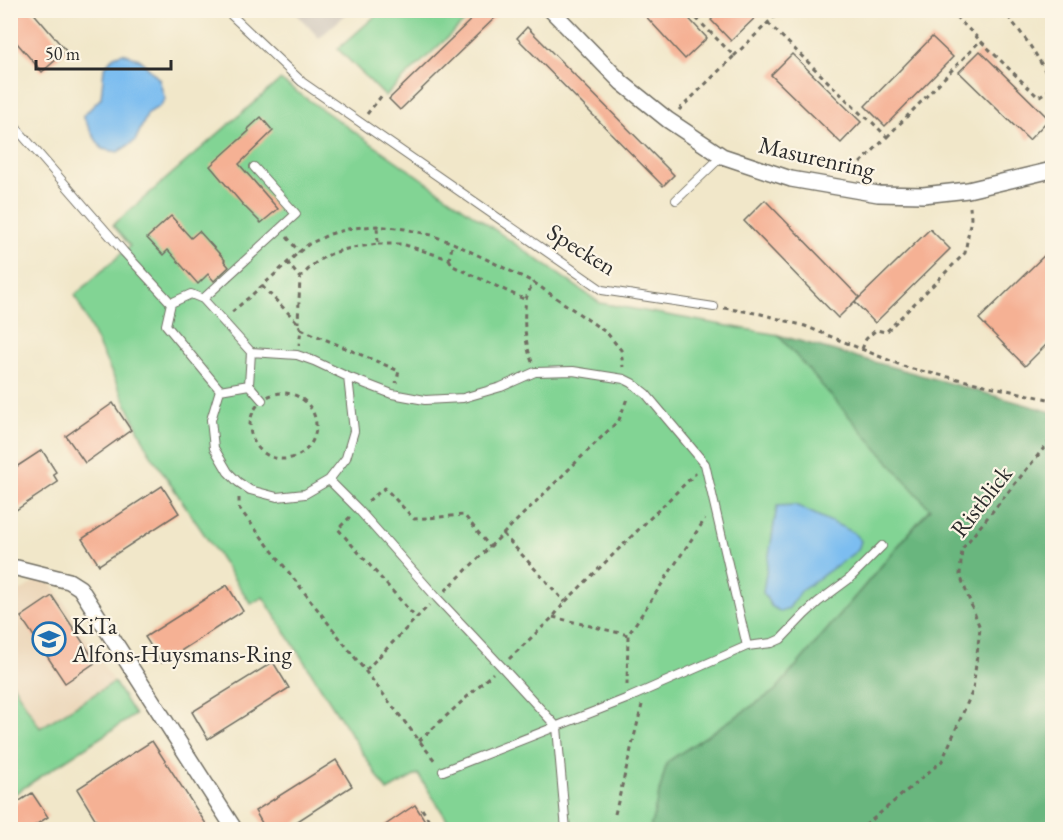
<svg xmlns="http://www.w3.org/2000/svg" width="1063" height="840" viewBox="0 0 1063 840" font-family="'EB Garamond',serif">
  <rect width="100%" height="100%" fill="#fcf5e5"/>
  <filter id="ink" filterUnits="userSpaceOnUse"><feTurbulence type="fractalNoise" baseFrequency=".0167" numOctaves="2"/><feDisplacementMap in="SourceGraphic" scale="12" xChannelSelector="R" yChannelSelector="G"/><feConvolveMatrix kernelMatrix="1 2 1 2 8 2 1 2 1" color-interpolation-filters="sRGB"/></filter>
  <filter id="wash" filterUnits="userSpaceOnUse"><feTurbulence type="fractalNoise" baseFrequency=".008" numOctaves="4" result="noise"/><feDisplacementMap in="SourceGraphic" scale="24" xChannelSelector="R" yChannelSelector="G"/><feGaussianBlur stdDeviation="1.35" result="paint"/><feColorMatrix in="noise" values="0 0 0 0 0 0 0 0 0 0 0 0 0 0 0 0 0 1.4 0 .05"/><feComposite in="paint" operator="in"/></filter>
  <g filter="url(#wash)">
    <rect width="100%" height="100%" fill="#f1e7c9"/>
    <!-- built -->
    <path fill="#ecd7ba" d="M38 579 53 585 114 682 40 728 11 681V598Z"/>
    <!-- industrial -->
    <path fill="#cbc2b8" d="M294 11H350L319 38Z"/>
    <!-- green -->
    <path fill="#82d494" stroke="#568060" stroke-width="1.5" d="M471 11 475 12 385 96 338 49 381 11Z
      M280 80 600 303 778 335 930 508 775 691 667 762 650 829H453L418 774 387 791 263 597 251 604 149 452 75 295 130 246 113 225Z
      M11 681 40 728 114 682 135 715 11 796Z"/>
    <!-- forest -->
    <path fill="#69b67e" stroke="#4a7054" stroke-width="1.5" d="M778 335 1052 412V829H650L667 762 775 691 930 509Z"/>
    <!-- water -->
    <path fill="#7bbdf0" stroke="#53748e" stroke-width="1.5" d="M123 53 139 59 159 79 165 99 160 106 148 113 135 141 118 152 102 149 91 132 83 116 101 98 104 68 114 56Z
      M795 505 853 532 861 541 858 550 801 591 789 608 781 612 771 606 763 592 777 506Z"/>
    <g id="blocks">
      <!-- building -->
      <path fill="#f5b194" d="M10 10H31L66 51 42 72 10 35Z
        M481 10H503L400 110 389 99Z
        M640 10H681L707 38 685 59Z
        M721 10H763L731 41 711 20Z
        M527 27 674 175 663 186 517 38Z
        M932 37 953 57 885 126 865 106Z
        M980 51 1049 119 1029 140 959 72Z
        M792 54 861 122 841 143 771 75Z
        M261 117 273 131 239 164 278 209 261 223 243 205 210 166 249 131 248 129Z
        M765 200 859 297 838 318 744 221Z
        M171 216 191 238 199 231 225 260 224 261 229 267 214 281 208 274 198 284 168 250 163 255 147 238Z
        M930 229 950 249 875 323 855 302Z
        M1053 247V338L1025 366 979 319Z
        M113 403 131 430 85 463 66 436Z
        M42 450 56 472 53 474 58 482 10 514V471Z
        M162 486 179 513 99 565 82 539Z
        M227 585 243 611 162 663 145 637Z
        M52 596 96 662 65 683 21 617Z
        M273 662 289 688 208 739 192 712Z
        M152 741 210 830H102L77 789Z
        M336 760 352 786 284 830H266L255 811Z
        M32 793 48 817 28 830H17L10 819V807Z
        M415 805 431 830H378L400 815Z"/>
    </g>
  </g>
  <g filter="url(#ink)">
    <use href="#blocks" fill-opacity="0" stroke="#706d62" stroke-width="1.5"/>
    <g fill="none" stroke-linecap="round" stroke-linejoin="round">
      <!-- service casing -->
      <g stroke="#706d62" stroke-width="10">
        <path id="service" d="M226 10 302 82 602 290 714 307
          M512 13 515 10
          M10 121 124 252 171 303
          M676 200 722 156
          M191 294 203 299 251 352 249 385 220 390 166 325 171 303Z
          M203 299 296 214 254 167
          M251 352 297 355 314 361 348 377 392 394 425 400 463 398 501 387 535 372 573 371 624 379 632 383 646 394 705 464 747 646 626 699 443 771
          M249 385 262 400
          M220 390 211 420 214 448 228 472 238 482 250 490 277 497 305 494 329 480 346 458 354 431 348 377
          M329 480 358 509 437 598 501 666 557 727 566 830
          M747 646 772 643 781 639 805 614 818 602 849 579 882 546"/>
      </g>
      <!-- minor casing -->
      <g stroke="#706d62" stroke-width="18">
        <path id="minor" d="M551 10 622 83 668 120 722 156 791 179 878 194 923 195 968 190 1052 170
          M10 569 17 568 69 581 80 588 235 830"/>
      </g>
      <!-- path -->
      <path stroke="#706d62" stroke-width="3" stroke-dasharray="4.5 4.5" stroke-linecap="butt" d="M949 10 1038 97 1052 88
        M1002 10C1022 32 1041 59 1052 86
        M768 23 862 115 870 120 887 137 850 173
        M734 56 781 10
        M679 110 734 56 688 10
        M367 114 383 94
        M887 137 980 41
        M287 237 299 252
        M378 244H402L449 259 453 243
        M449 259 453 266 526 300
        M287 262 300 278 298 323
        M300 278C305 273 311 266 318 261 335 249 357 247 378 244L377 226
        M262 286 298 323 301 329 299 345
        M724 308 761 314 805 326 908 368 1052 400
        M232 312 262 286 299 252 309 244 330 234 352 228 377 226 405 229 431 235 453 243 533 282 607 333 621 350 623 367
        M301 329 399 371 396 383
        M862 349 866 339 876 330 886 332 965 253 971 218 970 207
        M532 362C525 343 523 320 526 300 527 294 531 288 533 282
        M250 426a33 33 0 1 1 66 0a33 33 0 1 1-66 0Z
        M239 498V508L435 761
        M368 501 385 488 414 519 464 515 490 547
        M350 517 338 529 416 618
        M503 534 565 602
        M445 591 619 420 628 396
        M553 617 628 635 705 519
        M509 659 553 617 565 602 696 473
        M366 670 429 605
        M627 685 628 635
        M419 741 493 673
        M422 809 435 830
        M615 814 642 705
        M857 830 867 824 942 761 973 690 980 628 960 575 962 549 1052 438"/>
      <!-- service -->
      <use href="#service" stroke="#fff" stroke-width="8"/>
      <!-- minor -->
      <use href="#minor" stroke="#fff" stroke-width="15"/>
    </g>
  </g>
  <!-- icons -->
  <defs>
    <g id="school-ring" transform="scale(1.725)"><circle r="9.5" fill="#fcf5e5" stroke="#1f6fb2" stroke-width="1.5"/><path d="M0-5L7-2L0 1L-7-2ZM-4 1L0 2.5L4 1V4Q0 6-4 4Z" fill="#1f6fb2"/></g>
  </defs>
  <g fill-rule="evenodd">
    <use href="#school-ring" x="49" y="639"/>
  </g>
  <g text-anchor="middle" dominant-baseline="central" stroke-width="4.5" stroke-linejoin="round" paint-order="stroke">
    <!-- street labels -->
    <g font-size="24" fill="#2b2b2b" stroke="#fcf5e5">
      <text transform="translate(817 157) rotate(13)">Masurenring</text>
      <text transform="translate(582 249) rotate(32)">Specken</text>
      <text transform="translate(981 501) rotate(-52)">Ristblick</text>
    </g>
    <!-- poi labels -->
    <g font-size="24" fill="#2b2b2b" stroke="#fcf5e5" text-anchor="start">
      <text x="72" y="625">KiTa<tspan x="72" dy="28">Alfons-Huysmans-Ring</tspan></text>
    </g>
  </g>
  <!-- margin -->
  <rect width="1063" height="840" fill="none" stroke="#fcf5e5" stroke-width="36"/>
  <!-- scale -->
  <path d="M36 60v9h135v-9" fill="none" stroke="#2b2b2b" stroke-width="3"/>
  <text x="45" y="60" font-size="18" fill="#2b2b2b" stroke="#fcf5e5" stroke-width="4.5" paint-order="stroke">50 m</text>
</svg>
